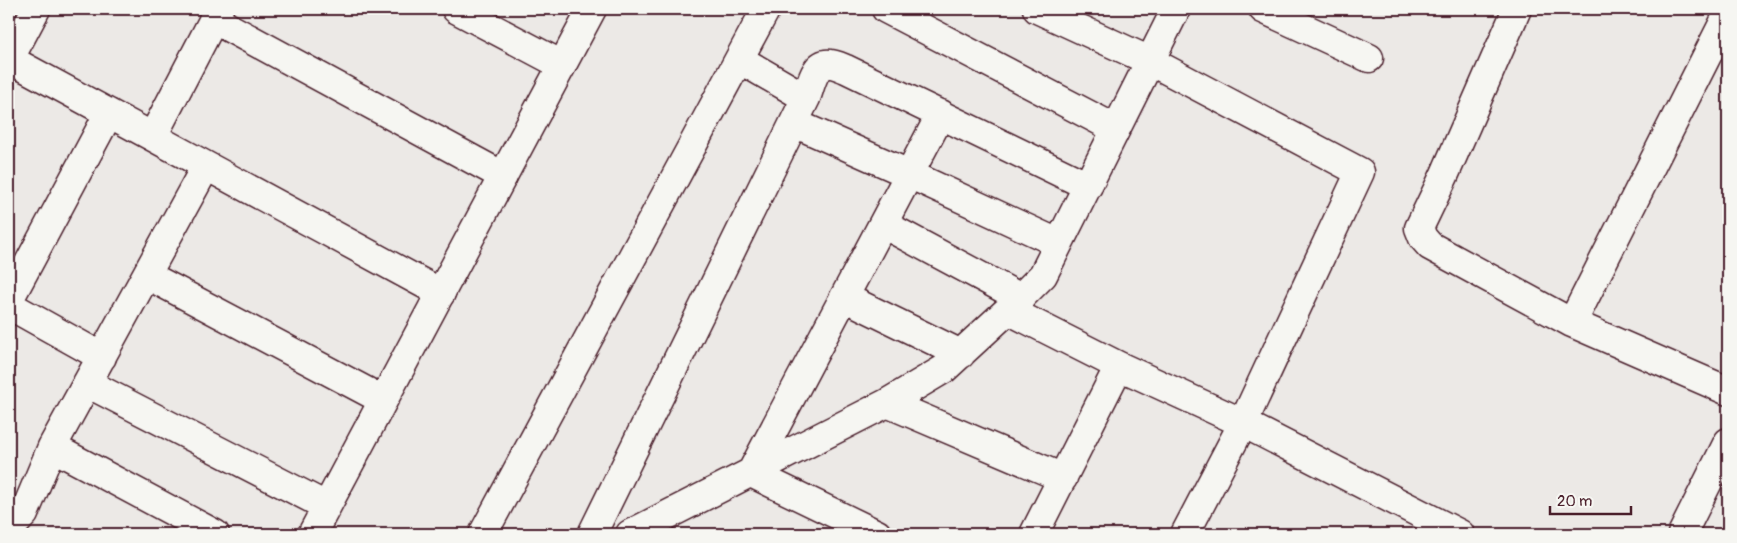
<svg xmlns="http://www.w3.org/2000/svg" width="1737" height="543" viewBox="0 0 1737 543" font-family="Pangolin,sans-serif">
  <rect width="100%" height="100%" fill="#ece9e6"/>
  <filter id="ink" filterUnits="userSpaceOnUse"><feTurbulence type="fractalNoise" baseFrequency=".02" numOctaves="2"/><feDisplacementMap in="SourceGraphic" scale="10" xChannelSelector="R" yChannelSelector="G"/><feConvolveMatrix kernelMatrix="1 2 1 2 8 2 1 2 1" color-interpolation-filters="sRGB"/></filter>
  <g filter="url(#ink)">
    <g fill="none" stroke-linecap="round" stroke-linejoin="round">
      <!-- street casing -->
      <g stroke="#4a1f2b" stroke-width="31">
        <path id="street" d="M456 9 562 65
          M886 9 1116 129
          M1037 9 1150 61 1360 172 1243 423 1185 534
          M1263 9 1369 58
          M1517 9 1444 176 1419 228 1423 238 1430 246 1572 323
          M1728 14 1572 323 1728 391
          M213 19 503 176
          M9 59 441 293
          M739 59 806 98
          M9 60 36 9
          M794 123 909 174 1058 243
          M153 136 219 9
          M883 224 1021 298
          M147 275 383 400
          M844 297 961 354
          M9 300 109 113
          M9 305 102 357
          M1008 310 1119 366 1243 423 1460 534
          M87 383 326 506
          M887 403 1063 478
          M52 447 215 534
          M9 530 24 514 52 447 206 166
          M483 534 766 9
          M592 534 806 98C811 86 814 62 830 64 835 64 841 67 846 69L1088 186
          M630 534 887 403 944 369 1008 310 1043 275 1176 9
          M877 534 751 473 941 114
          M1034 534 1119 366
          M1682 534 1728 442"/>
      </g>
      <!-- secondary casing -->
      <g stroke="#4a1f2b" stroke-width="31">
        <path id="secondary" d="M312 534 592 9"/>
      </g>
      <!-- street -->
      <use href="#street" stroke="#f6f6f2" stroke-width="28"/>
      <!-- secondary -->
      <use href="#secondary" stroke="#f6f6f2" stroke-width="28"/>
    </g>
  </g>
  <!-- margin -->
  <rect width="1737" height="543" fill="none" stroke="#f6f6f2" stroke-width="30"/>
  <rect x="15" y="15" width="1707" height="513" fill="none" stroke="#4a1f2b" stroke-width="2" filter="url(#ink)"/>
  <!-- scale -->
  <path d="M1550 506v8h81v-8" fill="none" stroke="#4a1f2b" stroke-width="2.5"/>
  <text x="1557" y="506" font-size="15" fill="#4a1f2b" stroke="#f6f6f2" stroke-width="4" paint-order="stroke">20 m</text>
</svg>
